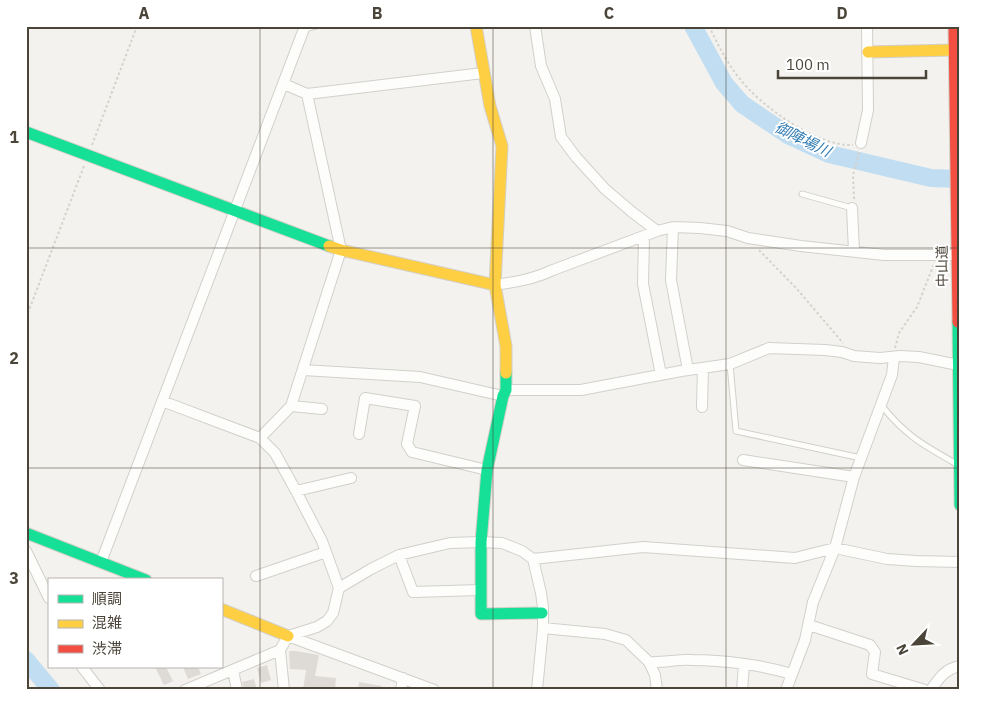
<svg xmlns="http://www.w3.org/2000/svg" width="986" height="716" viewBox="0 0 986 716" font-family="'IBM Plex Sans','Noto Sans JP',sans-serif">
  <rect width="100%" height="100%" fill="#f4f2ee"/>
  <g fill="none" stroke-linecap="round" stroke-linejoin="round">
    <!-- river -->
    <path stroke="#c0ddf1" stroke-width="18" d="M693 26 724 83 742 104 788 135 829 154 931 178 960 179
      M26 660 51 690"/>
  </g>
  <!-- building -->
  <path fill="#dedbd6" d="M289 651H296L319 655 315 676 336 678 335 690H303L306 670 290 669Z
    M267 665 271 680 261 683 257 668Z
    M155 667H166L173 681 164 685Z
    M183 667H198L201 674 188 679Z
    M254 679 257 690H244L242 682Z
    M359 682 382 686 381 690H358Z"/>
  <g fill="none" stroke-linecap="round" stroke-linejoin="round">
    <!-- lane casing -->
    <g stroke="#d2d0cb" stroke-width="7">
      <path id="lane" d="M304 29 316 26
        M802 194 852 208
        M730 364 736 431 861 458
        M882 406C905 435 923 445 955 463"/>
    </g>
    <!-- street casing -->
    <g stroke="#d2d0cb" stroke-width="12">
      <path id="street" d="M535 26 541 66 555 99 561 137 576 157 605 189 632 212 657 231
        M284 84 307 94 483 73
        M861 143 868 110 867 26
        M852 208 854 251
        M673 227 671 280 688 370
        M644 236 643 284 661 375
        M495 285C516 282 534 279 553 270L657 231 673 227 700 228 727 231 748 238 801 246 884 255H959
        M303 370 420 377 503 396
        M506 390H581L681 371 730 364 769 348 825 350 842 352 854 356 880 358 900 356 919 357 958 365
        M162 401 260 438 275 453 296 491 322 541 339 588 333 613 327 621 317 627 288 636 280 650 185 690
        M291 406 322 409
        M702 407 703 368
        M359 434 365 398 415 406 407 444 412 452 487 470
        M260 438 291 406 341 250 307 94
        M743 460 854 477
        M296 491 351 478
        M26 551 49 598
        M399 555 413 592 481 590
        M533 559 643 547 795 558 835 548 887 559 916 561 960 562
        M101 562 305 26
        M256 576 326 552
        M339 588 371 569 399 555 450 543 481 542 502 543 522 551 533 559 541 593 543 607V628L537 690
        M809 625 870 645 875 652 872 674 925 690
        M543 628 605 634 626 640 649 662 655 675 657 690
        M288 636 434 690
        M280 650 284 690
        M649 662C664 663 677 659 692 660 723 660 762 665 792 674
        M82 667 100 690
        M233 670 237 690
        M401 690 403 678
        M742 690 744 665
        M786 690 805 640 813 602 835 548 854 477 892 375 894 357
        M931 690C939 678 945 669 960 666"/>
    </g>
    <!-- fast casing -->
    <g stroke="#d3cfc5" stroke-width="13">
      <path id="fast" d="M26 132 329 246
        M958 322 960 505
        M506 373V390L503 396 487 470 481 542V614L542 613
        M26 533 146 580"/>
    </g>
    <!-- slow casing -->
    <g stroke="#d3cfc5" stroke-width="13">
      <path id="slow" d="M476 26 490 106 502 146 495 285 506 346V373
        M868 52 954 50
        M329 246 341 250 495 285
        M221 609 288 636"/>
    </g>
    <!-- jam casing -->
    <g stroke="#d3cfc5" stroke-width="13">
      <path id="jam" d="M954 26 958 322"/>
    </g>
    <!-- path -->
    <path stroke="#d3d2cc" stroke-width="2" stroke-dasharray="2.5 2.5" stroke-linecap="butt" d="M709 26C718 45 727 63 740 79 761 106 817 147 853 145
      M92 145 137 26
      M854 199 853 175 859 152
      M759 250 797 289 843 343
      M26 318 84 166
      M895 348 899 333 917 307 934 264"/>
    <!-- lane -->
    <use href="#lane" stroke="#fdfdfc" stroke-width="5"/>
    <!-- street -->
    <use href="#street" stroke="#fdfdfc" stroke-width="10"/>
    <!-- fast -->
    <use href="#fast" stroke="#16e098" stroke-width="11"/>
    <!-- slow -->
    <use href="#slow" stroke="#ffcf43" stroke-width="11"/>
    <!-- jam -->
    <use href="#jam" stroke="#f24e42" stroke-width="11"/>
  </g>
  <!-- grid -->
  <path fill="none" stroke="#4b4439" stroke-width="1" stroke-opacity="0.55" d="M260 26V690M493 26V690M726 26V690M26 248H960M26 468H960"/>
  <g text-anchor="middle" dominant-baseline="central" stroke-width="4" stroke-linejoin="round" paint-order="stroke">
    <!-- street labels -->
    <g font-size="14" fill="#4b4439" stroke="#fff">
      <text transform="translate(942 266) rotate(-91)">中山道</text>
    </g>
    <!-- water labels -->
    <g font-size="15" font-style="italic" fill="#2e7ab2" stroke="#fff">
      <text transform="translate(803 139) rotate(26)">御陣場川</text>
    </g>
  </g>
  <!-- border -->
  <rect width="986" height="716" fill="none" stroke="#ffffff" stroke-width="55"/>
  <!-- legend -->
  <rect x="48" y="578" width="175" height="90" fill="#ffffff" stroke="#b7b4b0"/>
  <rect x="58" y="595" width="25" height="8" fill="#16e098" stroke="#b7b4b0"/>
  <text x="92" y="604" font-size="15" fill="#4b4439">順調</text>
  <rect x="58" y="620" width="25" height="8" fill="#ffcf43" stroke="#b7b4b0"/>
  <text x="92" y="628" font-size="15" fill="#4b4439">混雑</text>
  <rect x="58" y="645" width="25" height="8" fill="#f24e42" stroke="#b7b4b0"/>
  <text x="92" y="654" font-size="15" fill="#4b4439">渋滞</text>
  <!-- north arrow -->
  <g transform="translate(914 644) rotate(245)" stroke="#ffffff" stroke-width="4" paint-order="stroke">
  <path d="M0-4L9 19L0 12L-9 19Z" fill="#4b4439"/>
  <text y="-8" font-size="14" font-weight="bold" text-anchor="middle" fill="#4b4439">N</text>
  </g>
  <!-- scale -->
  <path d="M778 70v8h148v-8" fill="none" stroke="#4b4439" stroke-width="2.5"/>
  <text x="786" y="70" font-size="15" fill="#4b4439" stroke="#ffffff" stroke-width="4" paint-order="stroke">100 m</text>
  <rect x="28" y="28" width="930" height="660" fill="none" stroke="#4b4439" stroke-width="2"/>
  <g font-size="16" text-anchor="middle" font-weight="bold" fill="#4b4439">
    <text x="144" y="19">A</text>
    <text x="377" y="19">B</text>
    <text x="609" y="19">C</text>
    <text x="842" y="19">D</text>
    <text x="14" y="143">1</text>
    <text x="14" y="364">2</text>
    <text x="14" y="584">3</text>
  </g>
</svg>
